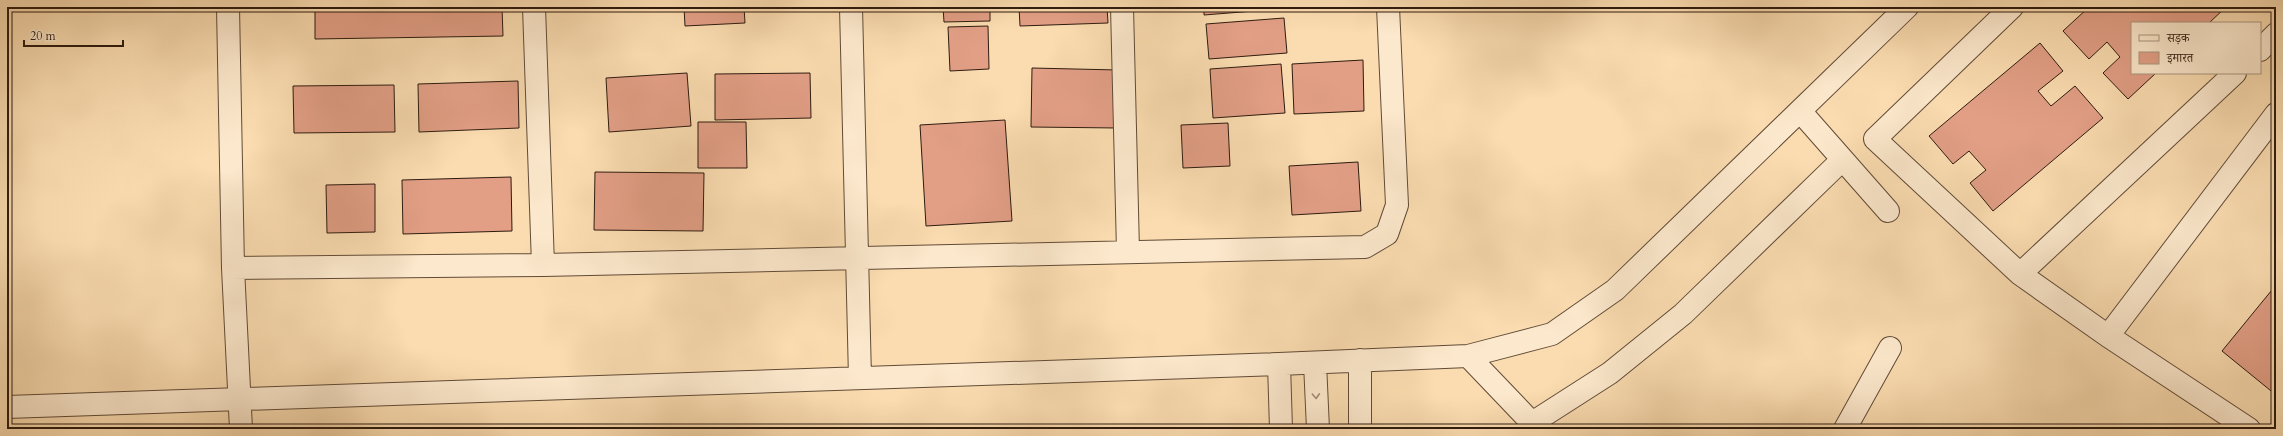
<svg xmlns="http://www.w3.org/2000/svg" width="2283" height="436" viewBox="0 0 2283 436" font-family="Cardo,'Noto Serif Devanagari',serif">
  <rect width="100%" height="100%" fill="#fadcb0"/>
  <filter id="stains"><feTurbulence type="fractalNoise" baseFrequency=".005" numOctaves="4"/><feColorMatrix values="0 0 0 0 .2 0 0 0 0 .09 0 0 0 0 .02 0 0 0 .5 -.17"/></filter>
  <radialGradient id="worn" r=".72"><stop offset=".6" stop-color="#630" stop-opacity="0"/><stop offset="1" stop-color="#630" stop-opacity=".3"/></radialGradient>
  <!-- building -->
  <path fill="#e29f86" stroke="#2e1b0f" d="M315 7H502L503 36 315 39Z
    M684 7H744L745 23 685 26Z
    M943 7H990V21L944 22Z
    M1019 7H1107L1108 23 1020 26Z
    M1204 7H1279V9L1204 15Z
    M2089 7H2226L2209 23H2132V73H2156L2128 99 2103 73 2120 57 2107 42 2089 59 2063 31Z
    M1284 18 1287 53 1209 59 1206 24Z
    M988 26 989 69 950 71 948 27Z
    M2040 43 2063 71 2038 91 2051 106 2075 86 2103 118 1993 211 1970 183 1986 170 1969 151 1953 164 1929 136Z
    M1363 60 1364 111 1294 114 1292 64Z
    M1281 64 1285 113 1213 118 1210 69Z
    M1032 68 1118 70 1117 128 1031 127Z
    M687 73 691 126 609 132 606 78Z
    M810 73 811 118 715 120V74Z
    M518 81 519 128 419 132 418 84Z
    M394 85 395 132 294 133 293 86Z
    M1005 120 1012 221 926 226 920 125Z
    M698 122H746L747 168H698Z
    M1228 123 1230 166 1183 168 1181 125Z
    M1358 162 1361 211 1292 215 1289 166Z
    M595 172 704 173 703 231 594 230Z
    M511 177 512 231 403 234 402 180Z
    M375 184V232L327 233 326 185Z
    M2276 285V395L2222 351Z"/>
  <g fill="none" stroke-linecap="round" stroke-linejoin="round">
    <!-- minor casing -->
    <g stroke="#614b37" stroke-width="24">
      <path id="minor" d="M228 7 233 268 241 429
        M534 7 543 265
        M851 7 860 378
        M1122 7 1128 251
        M2012 7 1875 139 2020 274 2108 336 2249 429
        M2260 50 2276 34
        M1800 111 1888 211
        M233 268 543 265 1365 247 1387 234 1397 205 1388 7
        M2020 274 2235 73
        M2108 336 2276 114
        M1468 356 1532 423 1610 373 1683 314 1842 160
        M1315 363 1318 429
        M1279 364 1281 429
        M7 407 1279 364 1468 356 1552 334 1615 290 1907 7
        M1360 429V360
        M1845 429 1890 348"/>
    </g>
    <!-- minor -->
    <use href="#minor" stroke="#fce8cc" stroke-width="22"/>
  </g>
  <!-- one-way arrows -->
  <defs><path id="oneway-chevron" d="M-2-3.5L2.5 0L-2 3.5" fill="none" stroke-width="1.6" stroke-linecap="round" stroke-linejoin="round"/></defs>
  <use stroke="#9f8c77" href="#oneway-chevron" transform="translate(1316 396) rotate(87)"/>
  <!-- margin -->
  <rect width="2283" height="436" fill="none" stroke="#fadcb0" stroke-width="24"/>
  <rect x="8" y="8" width="2267" height="420" fill="none" stroke="#2e1b0f" stroke-width="2"/>
  <rect x="12" y="12" width="2259" height="412" fill="none" stroke="#2e1b0f"/>
  <!-- legend -->
  <rect x="2131" y="22" width="130" height="52" fill="#fce8cc" stroke="#aa9680"/>
  <rect x="2139" y="35" width="20" height="6" fill="#fce8cc" stroke="#aa9680"/>
  <text x="2167" y="42" font-size="12" fill="#2e1b0f">सड़क</text>
  <rect x="2139" y="52" width="20" height="12" fill="#e29f86" stroke="#aa9680"/>
  <text x="2167" y="62" font-size="12" fill="#2e1b0f">इमारत</text>
  <!-- scale -->
  <path d="M24 40v6h99v-6" fill="none" stroke="#2e1b0f" stroke-width="2"/>
  <text x="30" y="40" font-size="12" fill="#2e1b0f" stroke="#fce8cc" stroke-width="3" paint-order="stroke">20 m</text>
  <rect width="100%" height="100%" filter="url(#stains)"/>
  <rect width="100%" height="100%" fill="url(#worn)"/>
</svg>
